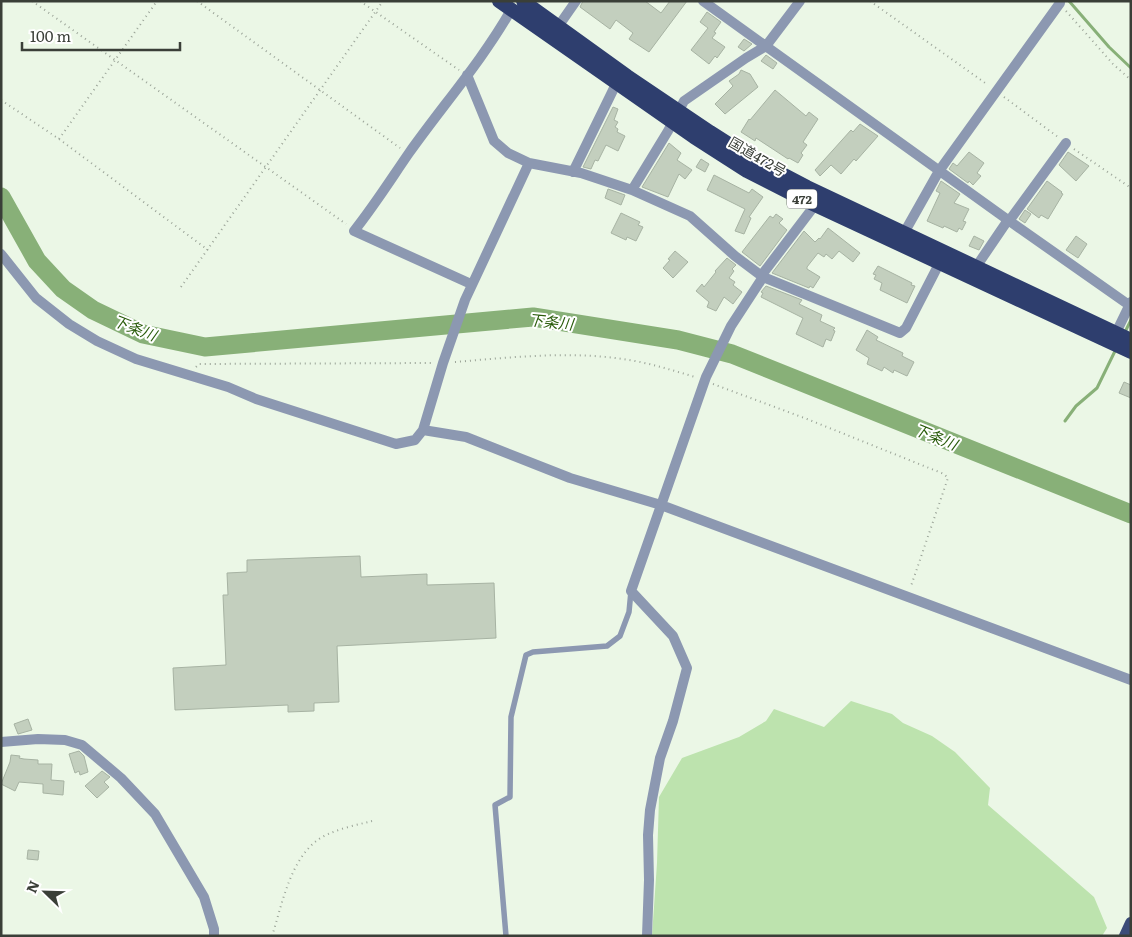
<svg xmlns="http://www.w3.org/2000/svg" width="1132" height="937" viewBox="0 0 1132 937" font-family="Literata,'Noto Sans JP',serif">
  <rect width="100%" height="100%" fill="#ebf7e6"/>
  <!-- green -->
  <path fill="#bde3ae" d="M851 701 892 714 903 723 932 736 955 752 990 788 988 805 1094 897 1107 928 1102 936H652L657 863 659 797 682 758 739 737 766 721 774 709 824 727Z"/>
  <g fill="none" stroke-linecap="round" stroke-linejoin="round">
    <!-- stream -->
    <path stroke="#88b078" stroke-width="3" d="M1069 1 1109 47 1131 68
      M1125 332 1131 320
      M1065 421 1076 406 1097 388 1116 349"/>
    <!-- river -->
    <path stroke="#88b078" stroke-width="19" d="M1 197 37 261 63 289 93 310 143 334 205 347 533 317 678 340 732 354 1131 514"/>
  </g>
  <!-- building -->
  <path fill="#c3cfbe" stroke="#a7b3a3" d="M583 1H645L661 13 670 1H687L649 52 629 39 633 33 616 20 610 29 580 7Z
    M707 12 721 22 714 32 716 33 712 38 725 47 717 58 715 56 709 64 691 50 708 28 700 22Z
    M744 39 752 44 744 51 738 47Z
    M766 55 777 63 773 69 761 61Z
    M741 70 750 74 758 87 725 114 715 104 733 86 729 81 739 74Z
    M775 90 806 116 809 112 818 119 803 142 807 145 801 153 803 155 798 163 789 158 788 159 756 138 755 141 741 132 749 119 750 120Z
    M613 107 618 109 614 120 618 122 615 127 618 129 617 132 625 136 618 151 606 145 598 161 595 160 591 169 583 167Z
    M860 124 878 136 856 161 854 159 841 174 831 165 820 176 815 170 851 130 853 132Z
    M669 143 681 153 677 160 692 170 685 179 679 174 668 197 642 187Z
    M969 152 984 163 977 173 981 176 973 185 969 181 968 183 949 169 953 163 957 166Z
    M1068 152 1089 166 1076 181 1059 165Z
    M701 159 709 164 705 172 696 167Z
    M714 175 749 193 752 189 763 197 749 217 751 218 744 234 735 231 745 209 707 190Z
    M941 181 960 194 954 203 969 209 963 221 966 222 962 230 959 228 957 232 944 226 943 228 927 221 940 193 936 191Z
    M1047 181 1062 192 1061 193 1063 194 1048 219 1041 215 1039 218 1027 209Z
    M608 189 625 195 621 205 605 198Z
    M1025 210 1031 214 1025 223 1019 219Z
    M621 213 640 222 638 225 643 227 636 241 627 237 626 240 611 233Z
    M776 214 783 219 779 223 787 230 760 266 742 252 770 216 773 218Z
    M828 228 860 253 853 262 839 251 832 259 826 254 824 257 818 253 807 267V269L820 277 813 288 810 286 809 288 772 273 804 231 815 242 819 238 820 239Z
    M974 236 984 241 979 250 969 246Z
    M1076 236 1087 244 1078 258 1066 250Z
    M675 251 688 262 673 278 663 268 670 260 668 259Z
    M727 258 736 265 732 269 734 271 729 278 735 282 733 285 742 292 733 304 724 297 716 311 707 307 709 302 696 291 702 284 704 287 716 272 715 271Z
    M878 266 912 283 911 285 915 286 907 303 880 290 882 283 874 279 876 275 873 274Z
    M766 286 802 300 799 304 822 315 820 321 835 328 833 330 835 331 831 341 826 339 823 347 796 334 803 318 761 297 763 293 761 292Z
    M867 330 878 337 876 340 903 353 902 356 914 362 907 376 894 370 893 373 884 367 882 371 867 364 869 358 856 350Z
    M1124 382 1131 385V398L1119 393Z
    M360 556 361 577 427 574V585L494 583 496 638 337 646 339 702 314 703V711L288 712V705L175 710 173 668 226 665 223 595H228L227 573 247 572V560Z
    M28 719 32 730 18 734 14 724Z
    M79 751 84 756 88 772 80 775 79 771 75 773 69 754Z
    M11 755 20 756 19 758 24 759 38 760V764H52L51 780 64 781 63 795 43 793V784L19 782 15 791 1 784 10 762Z
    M102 771 110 777 104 782 109 787 97 798 85 786Z
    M28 850 39 851 38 860 27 859Z"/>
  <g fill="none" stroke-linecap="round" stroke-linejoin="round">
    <!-- path -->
    <path stroke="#9ba498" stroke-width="2" stroke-dasharray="1 4" stroke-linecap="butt" d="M32 1 346 224
      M197 1 400 148
      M360 1 459 70
      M870 1 988 85
      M1066 11 1113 64 1131 80
      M1004 97 1058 137
      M1 100 59 139 208 250
      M59 139 157 1
      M1074 149 1131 188
      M181 287 383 1
      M455 362C515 357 576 350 635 361 656 365 675 371 695 377
      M196 367 199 364 433 363
      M713 384 807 419 944 474 948 478 911 586
      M272 936C282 905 289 864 315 842 330 830 353 826 372 821"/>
    <!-- service -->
    <path stroke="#8c98b1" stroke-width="5.5" d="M506 936 495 805 510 797 511 717 526 655 533 652 607 646 620 636 629 612 631 591"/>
    <!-- minor -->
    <path stroke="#8c98b1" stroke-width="10" d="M703 1 1008 220 1129 305
      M555 31 576 1
      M467 75 494 141 508 153 529 163 581 173 632 190 690 216 735 256 763 277 900 333 906 328 940 262
      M573 172 616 84
      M632 190 668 131 684 101 746 58 766 46 800 1
      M1009 221 1066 143
      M904 233 939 171 1060 3
      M1 254 36 298 69 324 97 341 136 359 228 387 256 399 396 444 415 440 423 430 443 363 465 300 529 163
      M976 267 1008 220
      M761 276 815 205
      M471 284 354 231C374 206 391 179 409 153 443 105 482 61 511 10
      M1113 339 1131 302
      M423 430 466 437 570 478 661 505 1131 680
      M1 742 38 739 65 740 82 745 121 778 155 814 204 897 214 929V936
      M647 936 649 880 648 835 650 810 660 758 673 721 687 668 673 636 631 591 706 377 731 326 763 277"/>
    <!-- primary -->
    <path stroke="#3b4c78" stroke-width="12" d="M1125 936 1131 923"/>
    <!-- trunk -->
    <path stroke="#2e3e6e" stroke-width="14" d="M499 1 694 137 747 171 802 199 1131 352
      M523 1 627 76 710 132 746 155 807 187 1131 340"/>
  </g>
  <g text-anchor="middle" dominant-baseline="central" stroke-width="4" stroke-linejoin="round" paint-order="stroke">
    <!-- shield labels -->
    <rect fill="#fff" stroke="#757974" stroke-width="1" x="787" y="189.5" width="30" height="19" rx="4"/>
    <g font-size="12" font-weight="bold" fill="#3a3f38">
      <text x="802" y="199">472</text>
    </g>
    <!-- street labels -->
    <g font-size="14" fill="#3a3f38" stroke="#fff">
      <text transform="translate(758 156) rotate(30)">国道472号</text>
    </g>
    <!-- water labels -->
    <g font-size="15" font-style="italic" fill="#295b0a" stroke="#fff">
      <text transform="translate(551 321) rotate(6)">下条川</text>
      <text transform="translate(135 327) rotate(21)">下条川</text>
      <text transform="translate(936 436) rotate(22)">下条川</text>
    </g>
  </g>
  <!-- border -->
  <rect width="1132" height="937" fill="none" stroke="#3a3f38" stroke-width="5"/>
  <!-- north arrow -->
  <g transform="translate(45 892) rotate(293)" stroke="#ffffff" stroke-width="4" paint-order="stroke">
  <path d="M0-4L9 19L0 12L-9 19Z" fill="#3a3f38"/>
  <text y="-8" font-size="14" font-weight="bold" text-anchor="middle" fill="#3a3f38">N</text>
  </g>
  <!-- scale -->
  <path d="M22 42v8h158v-8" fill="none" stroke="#3a3f38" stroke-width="2.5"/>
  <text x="30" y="42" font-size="15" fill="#3a3f38" stroke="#ffffff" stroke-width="4" paint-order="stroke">100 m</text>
</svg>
